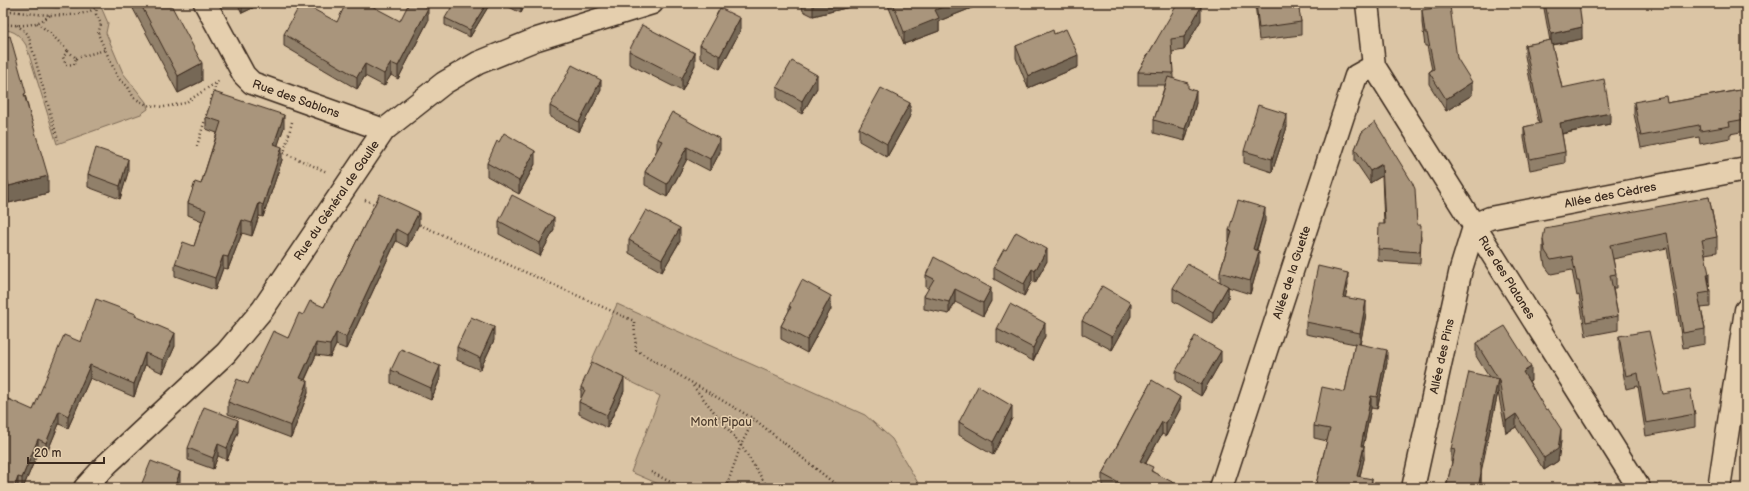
<svg xmlns="http://www.w3.org/2000/svg" width="1749" height="491" viewBox="0 0 1749 491" font-family="'Balsamiq Sans',sans-serif">
  <rect width="100%" height="100%" fill="#dbc5a5"/>
  <filter id="ink" filterUnits="userSpaceOnUse"><feTurbulence type="fractalNoise" baseFrequency=".025" numOctaves="2"/><feDisplacementMap in="SourceGraphic" scale="8" xChannelSelector="R" yChannelSelector="G"/><feConvolveMatrix kernelMatrix="1 2 1 2 8 2 1 2 1" color-interpolation-filters="sRGB"/></filter>
  <g filter="url(#ink)">
    <!-- green -->
    <path fill="#bda88c" stroke="#7c6955" d="M3 3 57 8 77 7 89 4 101 7 108 23 106 33 123 73 146 102 148 109 141 114 57 144 26 45C20 36 15 30 3 30Z
      M617 304 865 415 892 439 921 488H668L631 472 660 396 591 362Z"/>
    <g fill="none" stroke-linecap="round" stroke-linejoin="round">
      <!-- street casing -->
      <g stroke="#3b2a1e" stroke-width="25">
        <g id="street">
          <path id="s1" d="M205 3 244 75 252 83 384 130"/>
          <path id="s2" d="M1367 3 1374 66 1639 488"/>
          <path id="s3" d="M85 488 107 464 226 353 263 309 384 130 444 83 478 63 537 39 652 3"/>
          <path id="s4" d="M1221 488 1356 76 1374 66"/>
          <path id="s5" d="M1413 488 1461 269 1475 224 1490 218 1746 169"/>
          <path d="M1719 488 1746 310"/>
        </g>
      </g>
      <!-- path -->
      <path stroke="#3b2a1e" stroke-width="2.5" stroke-dasharray="1 3" stroke-linecap="butt" d="M97 6 96 14 101 24 98 34 118 78 128 87 134 98 147 105 164 107 185 103 220 80
        M3 10C20 12 92 24 98 3
        M37 23 49 32 68 51
        M3 24C20 26 36 27 50 15
        M17 25 28 34 58 140
        M68 51 76 58 74 64 66 65 63 57Z
        M76 58 105 50
        M292 122 284 153 327 172
        M197 146 216 84
        M365 200 377 205
        M416 223 634 321 636 350 754 419 840 488
        M693 386 741 445 768 488
        M651 472 682 488
        M726 488 741 445 754 419"/>
      <!-- street -->
      <use href="#street" stroke="#e5cfae" stroke-width="22"/>
    </g>
    <!-- wall -->
    <path fill="#91806a" stroke="#3b2a1e" d="M130 3H170L202 81 178 93Z
      M237 3H263L242 13Z
      M488 3V7L470 37 445 25V18Z
      M501 3H526L521 13Z
      M801 3H866L813 16 803 11Z
      M887 3H974V7L939 21V31L904 44Z
      M1255 3H1307L1298 4 1301 22V35L1259 40Z
      M1543 3H1579L1582 39 1552 45 1562 88 1610 124 1562 134 1565 152V163L1530 170 1524 138V127L1539 124 1525 56V45L1550 41Z
      M1422 10 1457 58 1472 95 1446 111 1429 84V72L1432 70 1427 46H1425L1422 23Z
      M1201 20 1184 50 1172 52 1173 78 1188 88 1196 103 1185 141 1154 133V120L1165 85H1138V72L1156 41Z
      M428 21 398 79 391 75 384 86 365 76 357 89 284 46V34L337 22Z
      M740 31 720 69 700 58V45Z
      M1054 34 1078 67 1028 88 1016 58V46Z
      M3 38 26 98 48 193 9 203 3 180Z
      M629 51 695 65 682 91 629 64Z
      M1745 83H1746V131L1730 134V138L1700 144 1699 137 1641 148 1634 114V102L1667 103 1745 89Z
      M777 87 817 88 802 114 777 99Z
      M601 90 579 132 550 117V106Z
      M910 116 887 157 859 141V128Z
      M206 117 284 127 277 146 282 160 263 217 259 216 252 236 242 233 228 269 223 268 215 290 175 276V264L194 246 202 221 188 215V203L201 184 217 133 206 129Z
      M1287 127 1272 172 1244 163V151Z
      M1362 132 1417 225 1421 237 1420 264 1378 261V249L1384 224 1382 176 1370 183 1355 161V149Z
      M657 139 720 152 710 171 687 159 667 197 645 185V172L657 150Z
      M487 163 535 164 519 194 487 176Z
      M128 172 120 199 88 187V174Z
      M380 194 419 224 407 247 396 241 346 349 336 345 330 357 316 355 305 380 308 393 291 438 228 414V402L248 384 288 338 303 315 324 307Z
      M1709 197 1717 237V252L1705 254 1710 292V307L1701 308 1705 329V344L1683 348 1667 248 1613 259 1616 274V288H1613L1618 316V330L1586 336 1579 295 1577 296 1572 270 1551 274 1545 266 1543 253V239Z
      M499 221 554 230 540 256 499 234Z
      M1265 221 1257 250 1259 263 1250 294 1228 287V299L1213 324 1173 301V288L1220 282V272L1229 241V230Z
      M629 240 680 241 662 272 629 253Z
      M1006 250 1047 261 1035 283 1032 281 1024 296 994 279V267Z
      M926 275 991 301 983 316 955 302 949 314 924 309V296L929 289 926 287Z
      M1348 285 1345 297 1366 314 1360 344 1387 363 1377 409 1371 408 1363 446 1364 459 1360 476 1372 488H1315L1327 441 1314 438V426L1345 392 1355 344 1306 334V322Z
      M789 306 831 309 807 353 781 339V326L789 311Z
      M136 316 175 346 163 373 145 365 134 397 90 378 68 428 59 424 46 455 38 452 23 488H3L33 410 81 342Z
      M1131 316 1112 350 1082 334V321Z
      M997 329 1045 336 1033 361 997 342Z
      M1619 336 1663 394 1695 414V427L1646 436 1638 386 1626 389 1619 349Z
      M494 340 480 370 457 360V347Z
      M1476 343 1531 380 1529 381 1561 441 1558 461 1544 470 1516 427 1506 433 1498 392 1481 470V488H1446L1452 462H1451V449L1489 377 1476 356Z
      M1221 361 1201 396 1176 381V371Z
      M391 370 440 379 431 400 391 383Z
      M1152 380 1180 409 1166 436 1162 434 1146 463 1153 472 1178 488H1106L1102 486V474Z
      M581 387 624 391 607 428 579 414V402L581 398Z
      M1012 418 993 455 959 435V422Z
      M238 432 227 460 218 456 213 469 188 460V448Z"/>
    <!-- shaded-wall -->
    <path fill="#766856" stroke="#3b2a1e" d="M242 3H263L242 13Z
      M487 3H488V7L470 37V30Z
      M521 3H526L521 13Z
      M816 3H866L813 16V4Z
      M952 3H974V7L939 21V31L904 44V32L935 10Z
      M1201 7V20L1184 50V37Z
      M428 8V21L398 79V66Z
      M740 18V31L720 69V56Z
      M1582 27V39L1551 45V34Z
      M695 53V65L682 91V78Z
      M1078 55V67L1028 88V76Z
      M202 63V81L178 93V76Z
      M391 63V75L384 86V74Z
      M365 64V76L357 89V77Z
      M817 75V88L802 114V101Z
      M601 80V90L579 132V122Z
      M1472 82V95L1446 111V99Z
      M1196 91V103L1185 141V129Z
      M910 103V116L887 157V144Z
      M1610 113V124L1560 134V123Z
      M1287 114V127L1272 172V159Z
      M284 115V127L274 157V144Z
      M720 139V152L710 171V159Z
      M282 147V160L263 217V205Z
      M687 147V159L667 197V184Z
      M535 151V164L519 194V181Z
      M128 159V172L120 199V186Z
      M1382 164V176L1370 183V171Z
      M48 176V193L9 203V186Z
      M259 203V216L252 236V223Z
      M1265 208V221L1253 261V249Z
      M419 212V224L407 247V235Z
      M554 217V230L540 256V243Z
      M242 220V233L228 269V257Z
      M680 228V241L662 272V259Z
      M396 229V241L346 349V337Z
      M1047 249V261L1035 283V271Z
      M1259 251V263L1250 294V281Z
      M223 256V268L215 290V278Z
      M1032 269V281L1024 296V284Z
      M1348 273V285L1343 309V297Z
      M1707 274H1709V288Z
      M1228 286V299L1213 324V312Z
      M991 288V301L983 316V303Z
      M955 289V302L949 314V302Z
      M831 296V309L807 353V340Z
      M1366 301V314L1360 345V333Z
      M1131 303V316L1112 350V337Z
      M1045 323V336L1033 361V348Z
      M494 327V340L480 370V358Z
      M175 333V346L163 373V360Z
      M336 333V345L330 357V345Z
      M316 343V355L300 390V378Z
      M1387 350V363L1377 409V397Z
      M1221 351V361L1201 396V385Z
      M145 353V365L134 397V384Z
      M90 365V378L68 428V416Z
      M440 366V379L431 400V388Z
      M1531 367V380L1523 384V372Z
      M624 378V391L607 428V415Z
      M1498 379V392L1480 477V464Z
      M308 381V393L291 438V426Z
      M1371 396V408L1361 458V446Z
      M1180 397V409L1166 436V423Z
      M1012 406V418L993 455V442Z
      M59 411V424L46 455V443Z
      M1516 414V427L1506 433V421Z
      M238 420V432L227 460V448Z
      M1162 422V434L1140 473V461Z
      M1561 429V441L1558 461 1544 470V458Z
      M38 439V452L23 488H22V478Z
      M218 444V456L213 469V458Z
      M1364 446V459L1357 488V476Z
      M180 472V485L179 488H174Z
      M1481 473V488H1478Z
      M18 477V488H14Z
      M1372 479V488H1370Z"/>
    <!-- building -->
    <path fill="#a9957b" stroke="#3b2a1e" d="M140 3H170L202 63 178 76Z
      M301 3H302L337 22 346 3H366L400 21 409 3H418L428 8 398 66 391 63 384 74 365 64 357 77 284 34Z
      M454 3H487L470 30 445 18Z
      M893 3H952L935 10 939 18 904 32Z
      M1178 3H1185L1201 7 1184 37 1171 39 1173 73 1138 72Z
      M1256 3H1298L1301 22 1259 28Z
      M1545 3H1579L1582 27 1551 34Z
      M1450 6 1457 58 1472 82 1446 99 1429 72 1434 69 1427 33H1425L1422 10Z
      M720 8 740 18 720 56 700 45Z
      M642 25 695 53 682 78 629 51Z
      M1066 29 1078 55 1028 76 1016 46 1053 30 1054 34Z
      M10 36 26 93 24 94 48 176 9 186 3 163V38Z
      M1551 40 1562 88 1604 79 1610 113 1560 123 1565 152 1530 159 1524 127 1541 123 1525 45Z
      M792 61 817 75 802 101 777 87Z
      M572 65 601 80 579 122 550 106Z
      M1168 77 1188 83V88L1196 91 1185 129 1154 120Z
      M881 88 910 103 887 144 859 128Z
      M1746 89V119L1729 122 1730 126 1700 131 1699 125 1641 136 1634 102 1666 96 1667 103Z
      M214 92 284 115 274 144 282 147 263 205 259 203 252 223 242 220 228 257 223 256 215 278 175 264 183 242 194 246 206 210 188 203 195 182 201 184 221 122 206 117Z
      M1258 105 1287 114 1272 159 1244 151Z
      M672 112 720 139 710 159 687 147 667 184 645 172 662 141 657 139Z
      M1375 122 1412 182 1415 189 1417 225H1421L1420 252 1378 249 1379 224H1385L1382 164 1370 171 1355 149 1362 132Z
      M504 133 535 151 519 181 487 163 497 141 499 142Z
      M96 148 128 159 120 186 88 174Z
      M380 194 419 212 407 235 396 229 346 337 336 333 330 345 316 343 300 378 308 381 291 426 228 402 237 379 248 384 273 331 288 338 299 313 303 315 310 301 324 307Z
      M512 195 554 217 540 243 499 221Z
      M1709 197 1717 237 1702 240 1709 274H1707L1710 292 1698 294 1705 329 1683 333 1667 233 1610 245 1616 274 1610 275 1618 316 1586 322 1579 281H1577L1572 256 1551 260 1545 251 1543 239 1545 228Z
      M1238 200 1265 208 1253 249 1259 251 1250 281 1220 272 1232 231 1229 230Z
      M646 210 680 228 662 259 629 240Z
      M1016 232 1047 249 1035 271 1032 269 1024 284 994 267 1004 249 1006 250Z
      M934 257 991 288 983 303 955 289 949 302 924 296 934 279 926 275Z
      M1187 264 1228 286 1213 312 1173 288Z
      M1318 266 1348 273 1343 297 1366 301 1360 333 1306 322Z
      M802 280 831 296 807 340 781 326 791 307 789 306Z
      M1102 286 1131 303 1112 337 1082 321Z
      M96 299 136 314 135 316 175 333 163 360 145 353 134 384 90 365 68 416 59 411 46 443 38 439 22 478 18 477 14 488H3V404L6 398 33 410 64 335 81 342Z
      M1010 304 1045 323 1033 348 997 329Z
      M471 317 494 327 480 358 457 347Z
      M1505 326 1531 367 1523 372 1546 410 1548 409 1561 429 1558 449 1544 458 1516 414 1506 421 1499 380 1476 343Z
      M1649 331 1663 394 1690 389 1695 414 1646 423 1638 373 1626 376 1619 336Z
      M1195 336 1221 351 1201 385 1176 371Z
      M1355 343 1387 350 1377 397 1371 396 1361 446H1364L1357 476 1372 479 1370 488H1315L1330 429 1314 426 1322 387 1345 392Z
      M401 349 440 366 431 388 391 370Z
      M592 362 624 378 607 415 579 402 585 390 581 387Z
      M1469 372 1498 379 1480 464 1481 465V473L1478 488H1446L1455 450 1451 449Z
      M1152 380 1180 397 1166 423 1162 422 1140 461 1153 467 1151 471 1178 485 1176 488H1128L1102 474Z
      M978 386 1012 406 993 442 959 422Z
      M204 407 238 420 227 448 218 444 213 458 188 448Z
      M151 461 180 472 174 488H140Z
      M1595 482 1596 484 1600 482 1604 488H1585Z"/>
  </g>
  <g text-anchor="middle" dominant-baseline="central" stroke-width="3" stroke-linejoin="round" paint-order="stroke">
    <!-- street labels -->
    <g font-size="12" fill="#3b2a1e" stroke="#e5cfae">
      <text stroke="none"><textPath href="#s1" startOffset="140">Rue des Sablons</textPath></text>
      <text stroke="none"><textPath href="#s5" startOffset="410">Allée des Cèdres</textPath></text>
      <text stroke="none"><textPath href="#s3" startOffset="384">Rue du Général de Gaulle</textPath></text>
      <text stroke="none"><textPath href="#s4" startOffset="227">Allée de la Guette</textPath></text>
      <text stroke="none"><textPath href="#s2" startOffset="313">Rue des Platanes</textPath></text>
      <text stroke="none"><textPath href="#s5" startOffset="135">Allée des Pins</textPath></text>
    </g>
    <!-- park labels -->
    <g font-size="12" fill="#4e3d2e" stroke="#e5cfae">
      <text x="721" y="422">Mont Pipau</text>
    </g>
  </g>
  <!-- margin -->
  <rect width="1749" height="491" fill="none" stroke="#e5cfae" stroke-width="16"/>
  <rect x="8" y="8" width="1733" height="475" fill="none" stroke="#3b2a1e" stroke-width="1.5" filter="url(#ink)"/>
  <!-- scale -->
  <path d="M28 457v6h76v-6" fill="none" stroke="#3b2a1e" stroke-width="2"/>
  <text x="34" y="457" font-size="12" fill="#3b2a1e" stroke="#e5cfae" stroke-width="3" paint-order="stroke">20 m</text>
</svg>
